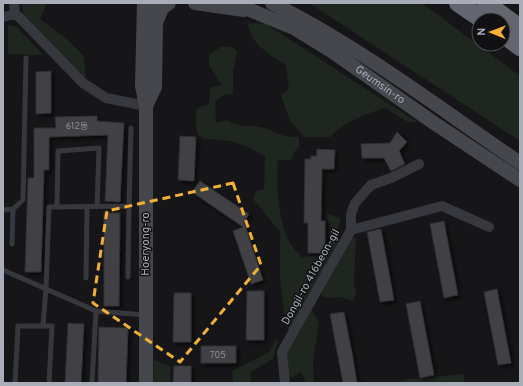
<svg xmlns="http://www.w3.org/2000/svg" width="523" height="386" viewBox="0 0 523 386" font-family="Overpass,'Noto Sans KR',sans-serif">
  <defs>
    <filter id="shadow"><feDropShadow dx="2.5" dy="2.5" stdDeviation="2" flood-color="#0009"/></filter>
  </defs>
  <rect width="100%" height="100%" fill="#161618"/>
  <!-- green -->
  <path fill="#1e261f" d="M22 3H47L40 19 69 41 84 56 86 83 23 13Z
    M309 3H422L520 76V141Z
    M248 23 266 24 417 122H408L385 108C365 114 344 122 330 137H305L290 121 281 95 289 89 286 65C270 55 249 43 248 23Z
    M8 25 17 27 43 55 8 54Z
    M220 47H232L237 51 233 72V94L223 95 215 102 216 123 227 120C245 130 243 124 260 127 276 130 279 138 299 137V147L294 152 293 158 290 160H278C276 184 278 222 290 243 293 248 298 253 302 258L314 255 326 257C330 247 333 236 330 225 329 220 326 218 326 213L341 219 336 233 337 243 356 237 354 283 356 294 353 301 340 297 325 298 315 287 308 304 319 322 313 363 314 383H306L301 372 291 378 279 353 289 333 284 312 280 280V232L253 199 256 191 264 189 265 156C256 152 247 146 237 143 210 134 190 151 197 108L209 104 210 88 222 85 209 65V55Z
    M276 339 278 341 273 359 251 372 250 383H233L232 371 269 352Z
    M154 360 171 366 170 383H153Z
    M464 374V383H392L411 379Z"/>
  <!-- building -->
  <path fill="#404145" stroke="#303034" filter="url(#shadow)" d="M51 71V113L36 114V72Z
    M97 116V121L124 123 120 202 105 201 108 135 49 137V170H44L41 272H25L28 178H34V128H56L55 117Z
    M397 132 407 142 399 151 405 164 391 171 384 158H362L361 144 390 143Z
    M180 136 196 137 194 181 178 180Z
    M317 149 335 150 334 169H322L321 221H325V253H308V223H304L305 159H311V156H317Z
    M200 181 249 214 244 222 263 280 251 284 233 231 243 227 192 192Z
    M104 213H120L119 306H104Z
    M444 221 458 295 444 298 430 224Z
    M381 229 394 300 380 302 367 232Z
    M497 289 511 363 498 365 484 292Z
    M247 291H264V340H246Z
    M174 293H191V342H173Z
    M420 301 434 375 420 378 406 304Z
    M344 312 353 358 357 383H343L330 314Z
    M68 323 84 324 81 383H65Z
    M99 327 128 328 126 383H98Z
    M201 346H236V363H201Z
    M174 366H191V383H173Z"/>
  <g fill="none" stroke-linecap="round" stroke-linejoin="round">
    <!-- lane -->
    <path stroke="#37383d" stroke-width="5" d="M129 206 131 128
      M57 207 58 151 99 148 97 207
      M13 209 23 200 26 58
      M3 210 13 209 12 244
      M3 270 96 311 145 315
      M86 278 87 207
      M43 326 46 289 49 207 129 206 128 277
      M15 383 18 326H52L49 383
      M92 383 96 311"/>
    <!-- street -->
    <path stroke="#37383d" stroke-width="10" d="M14 3 15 14
      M3 17 15 14 20 18 83 83 106 98 146 106
      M351 230V214L355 203 371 185 391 178 419 164
      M285 383 282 352 351 230 442 206 489 227"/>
    <!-- secondary -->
    <g stroke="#45474d" stroke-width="14">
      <path d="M144 3 142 86 146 106"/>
      <path d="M195 3 244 10"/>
      <path id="s1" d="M233 3 294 28 333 52 434 123 520 180"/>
      <path d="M272 3C360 47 439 108 520 163"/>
      <path d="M156 23 162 8 169 3"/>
      <path d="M146 383V106L155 87 156 23 153 3"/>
    </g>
    <!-- highway -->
    <path stroke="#63666e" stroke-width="18" d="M458 3 483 20
      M486 3 520 28
      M503 34 520 47"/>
  </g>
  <!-- marked area -->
  <path fill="none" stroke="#f2b134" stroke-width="3" stroke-dasharray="8 5" stroke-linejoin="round" d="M233 183 261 265 180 362 93 303 107 211Z"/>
  <g text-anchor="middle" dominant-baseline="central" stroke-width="3" stroke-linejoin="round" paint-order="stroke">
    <!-- number labels -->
    <g font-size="9" fill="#8e929b">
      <text x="77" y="126">612동</text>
      <text x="218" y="355">705</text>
    </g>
    <!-- street labels -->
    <g font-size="11" fill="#a8adb8" stroke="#111113">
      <text stroke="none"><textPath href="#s1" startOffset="169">Geumsin-ro</textPath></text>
      <text transform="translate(146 244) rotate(-90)">Hoeryong-ro</text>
      <text transform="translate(311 277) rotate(-61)">Dongil-ro 416beon-gil</text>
    </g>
  </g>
  <!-- border -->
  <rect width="523" height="386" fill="none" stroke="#a8adb8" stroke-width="8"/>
  <!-- north arrow -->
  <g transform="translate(491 32) rotate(271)"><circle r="19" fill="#111113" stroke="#4d4f55"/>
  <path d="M0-3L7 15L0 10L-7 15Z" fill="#f2b134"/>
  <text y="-6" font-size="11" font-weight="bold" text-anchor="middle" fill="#a8adb8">N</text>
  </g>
</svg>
